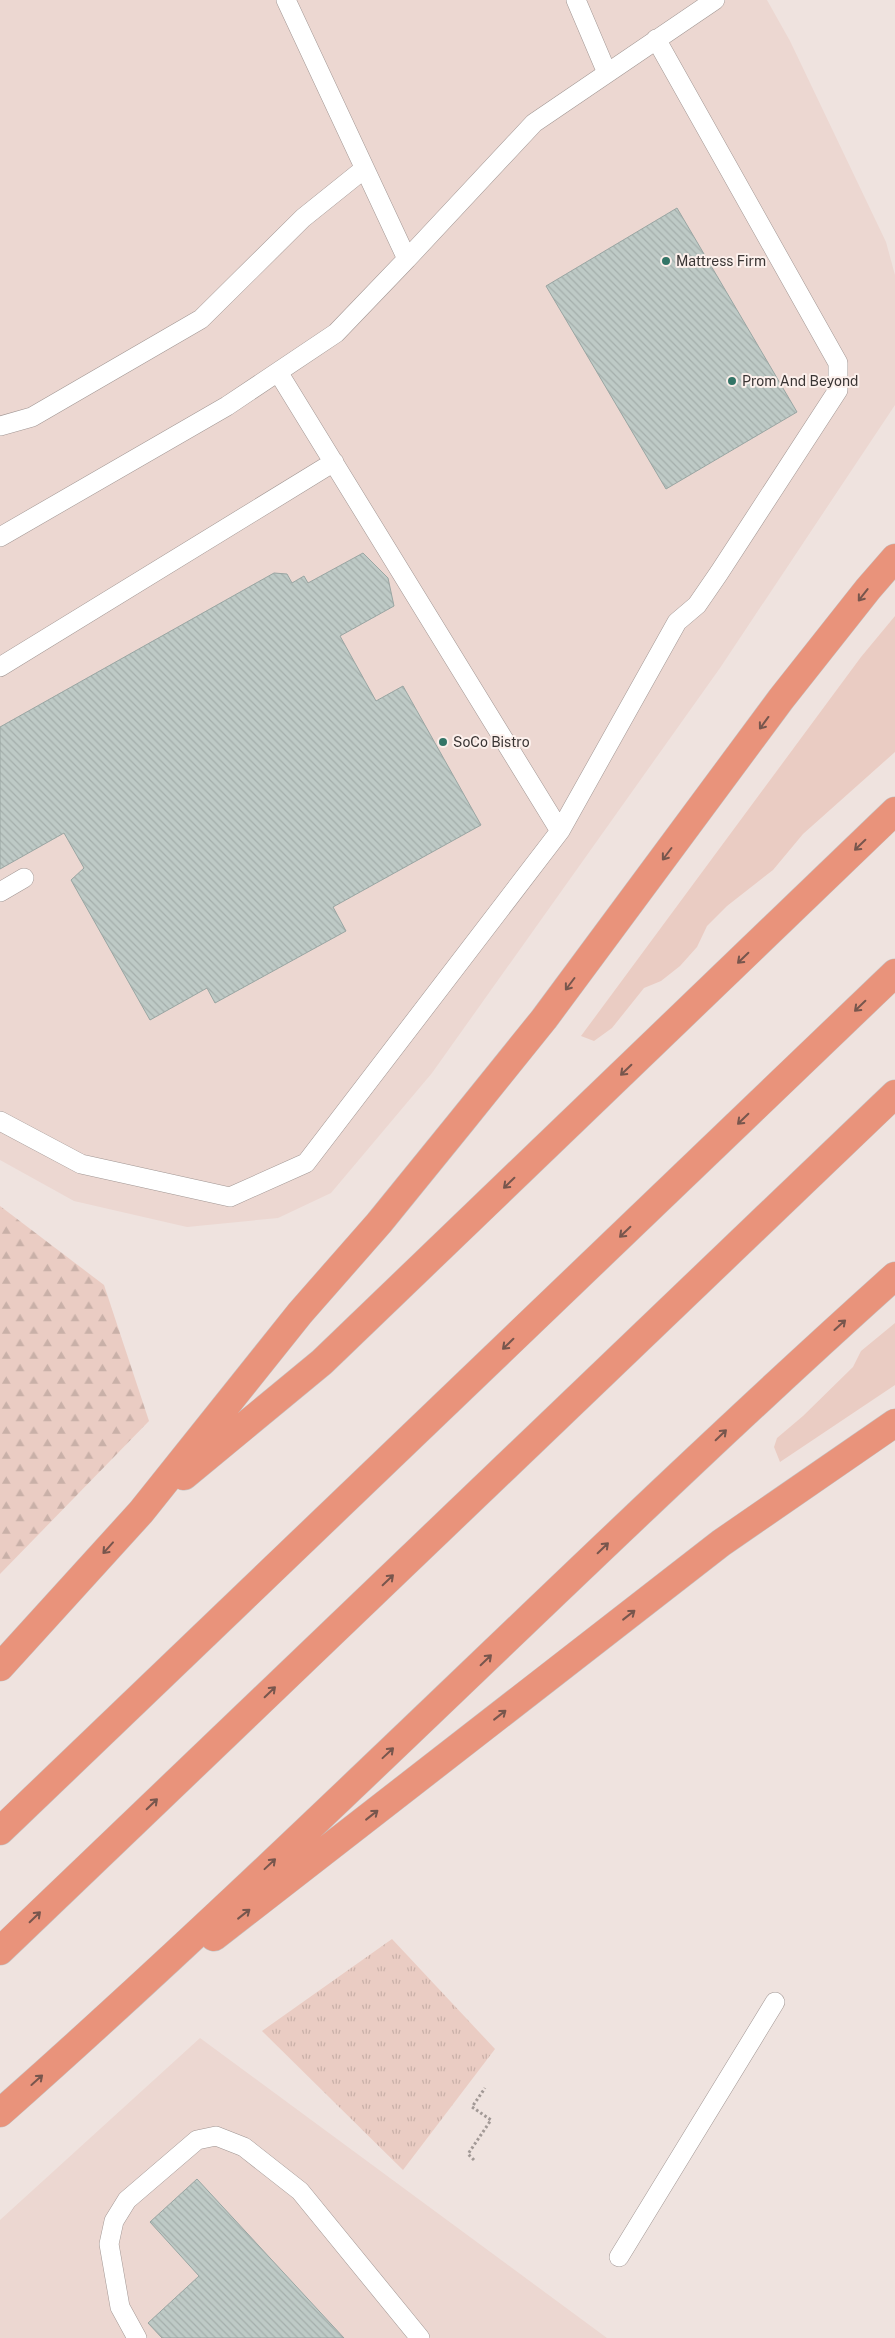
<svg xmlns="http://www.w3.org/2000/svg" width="895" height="2338" viewBox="0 0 895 2338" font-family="'Public Sans',sans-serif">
  <defs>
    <pattern id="forest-firs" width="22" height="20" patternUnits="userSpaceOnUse" patternTransform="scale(1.25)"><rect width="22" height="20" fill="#eaccc3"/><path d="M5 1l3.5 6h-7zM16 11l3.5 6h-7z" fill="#c9b0a8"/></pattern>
    <pattern id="park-tufts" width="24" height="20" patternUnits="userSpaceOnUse" patternTransform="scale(1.25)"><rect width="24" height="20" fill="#eaccc3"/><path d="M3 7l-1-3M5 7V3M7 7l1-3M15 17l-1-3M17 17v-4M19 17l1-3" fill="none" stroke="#c9b0a8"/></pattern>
    <pattern id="building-back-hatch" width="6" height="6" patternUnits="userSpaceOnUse" patternTransform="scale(1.25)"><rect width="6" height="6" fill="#becac6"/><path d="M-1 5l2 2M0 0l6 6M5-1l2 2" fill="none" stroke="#a4aeab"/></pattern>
  </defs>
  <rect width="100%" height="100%" fill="#efe3df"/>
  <!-- built -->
  <path fill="#ecd7d1" d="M0 0H767L790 41 886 242 895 275V405L720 668 432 1073 331 1193 278 1218 187 1227 74 1201 0 1160Z
    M200 2038 607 2338H0V2220Z"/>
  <!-- grass -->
  <path fill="#eaccc3" d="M895 616V752L803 834 773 870 727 906 707 926 697 947 680 966 661 981 644 988 612 1028 594 1041 581 1036 861 657Z
    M895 1323V1385L780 1462 774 1447 777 1438 803 1416 853 1367 861 1351Z"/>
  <!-- forest -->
  <path fill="url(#forest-firs)" d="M0 1206 104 1285 149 1421 0 1574Z"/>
  <!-- park -->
  <path fill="url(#park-tufts)" d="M392 1939 495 2049 403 2170 262 2031Z"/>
  <!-- building -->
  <path fill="url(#building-back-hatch)" stroke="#99a5a2" d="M677 208 797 412 666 489 546 286Z
    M363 553 388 578 394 606 340 636 376 701 403 686 481 825 333 907 346 931 215 1003 207 988 150 1020 71 880 84 868 64 833 0 869V727L274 573 287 574 292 583 304 576 308 583Z
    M197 2179 344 2338H162L148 2323 199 2276 150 2222Z"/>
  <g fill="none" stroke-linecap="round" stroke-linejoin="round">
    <!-- lane casing -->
    <g stroke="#a19693" stroke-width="20">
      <path id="lane" d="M286 0 407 259 534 123 715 0
        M576 0 607 73
        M0 426 32 417 201 319 303 218 364 169
        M0 537 227 406 336 333 407 259
        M0 667 334 462
        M560 831 677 622 697 605 719 573 838 390V363L656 39
        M0 892 24 878
        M0 1121 81 1164 230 1197 306 1163 560 831 278 372
        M619 2257 775 2002
        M137 2338 120 2307 109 2244 114 2221 127 2200 197 2140 216 2136 244 2147 300 2191 420 2338"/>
    </g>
    <!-- highway casing -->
    <g stroke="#c4c2c2" stroke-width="29">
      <path id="highway" d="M184 1476 322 1362 895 811
        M0 1667 141 1512 300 1313 379 1223 461 1122 544 1019 781 699 868 589 895 558
        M0 1831 895 973
        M214 1937 721 1543 895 1423
        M0 1951 895 1094
        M0 2113C306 1842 591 1549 895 1276"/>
    </g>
    <!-- path -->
    <path stroke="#a29996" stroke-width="3" stroke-dasharray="2.5 2.5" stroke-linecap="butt" d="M474 2160 468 2154 491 2120 472 2107 485 2088"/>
    <!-- lane -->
    <use href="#lane" stroke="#fff" stroke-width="19"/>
    <!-- highway -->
    <use href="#highway" stroke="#e9937b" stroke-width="28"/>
  </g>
  <!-- one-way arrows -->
  <defs><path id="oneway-shaft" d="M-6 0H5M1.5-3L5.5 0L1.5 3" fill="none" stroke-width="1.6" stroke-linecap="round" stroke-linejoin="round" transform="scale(1.25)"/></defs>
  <g stroke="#77564d">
    <use href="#oneway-shaft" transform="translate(863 595) rotate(128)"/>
    <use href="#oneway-shaft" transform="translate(764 723) rotate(126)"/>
    <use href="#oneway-shaft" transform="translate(860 845) rotate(136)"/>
    <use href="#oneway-shaft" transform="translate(667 854) rotate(127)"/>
    <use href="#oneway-shaft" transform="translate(743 958) rotate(136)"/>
    <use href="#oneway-shaft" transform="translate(570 984) rotate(127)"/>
    <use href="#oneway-shaft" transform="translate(860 1006) rotate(136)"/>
    <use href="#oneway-shaft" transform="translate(626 1070) rotate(136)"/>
    <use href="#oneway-shaft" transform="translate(743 1119) rotate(136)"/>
    <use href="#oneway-shaft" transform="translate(509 1183) rotate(136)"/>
    <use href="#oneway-shaft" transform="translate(625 1232) rotate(136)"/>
    <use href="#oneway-shaft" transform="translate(840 1325) rotate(-42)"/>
    <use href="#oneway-shaft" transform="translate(508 1344) rotate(136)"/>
    <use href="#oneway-shaft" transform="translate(721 1435) rotate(-44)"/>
    <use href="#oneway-shaft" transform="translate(108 1548) rotate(132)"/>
    <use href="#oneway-shaft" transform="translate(603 1548) rotate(-44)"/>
    <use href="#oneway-shaft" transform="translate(388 1580) rotate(-44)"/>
    <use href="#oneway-shaft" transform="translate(629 1615) rotate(-38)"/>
    <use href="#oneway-shaft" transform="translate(486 1660) rotate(-44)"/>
    <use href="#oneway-shaft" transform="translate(270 1692) rotate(-44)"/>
    <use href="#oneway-shaft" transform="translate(500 1715) rotate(-38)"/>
    <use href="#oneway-shaft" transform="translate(388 1753) rotate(-43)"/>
    <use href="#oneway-shaft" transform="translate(152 1804) rotate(-44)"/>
    <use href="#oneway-shaft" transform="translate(372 1815) rotate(-38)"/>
    <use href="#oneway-shaft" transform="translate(270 1864) rotate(-43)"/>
    <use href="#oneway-shaft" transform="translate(244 1914) rotate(-38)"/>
    <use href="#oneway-shaft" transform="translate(35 1917) rotate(-44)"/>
    <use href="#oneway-shaft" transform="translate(37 2080) rotate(-42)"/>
  </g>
  <!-- markers -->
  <g fill="#337567" stroke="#fcf0ec" stroke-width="2">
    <circle cx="666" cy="261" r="5"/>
    <circle cx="732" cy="381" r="5"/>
    <circle cx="443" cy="742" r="5"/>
  </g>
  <g text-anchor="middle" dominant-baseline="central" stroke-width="4" stroke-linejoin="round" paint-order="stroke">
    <!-- poi labels -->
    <g font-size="14" fill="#3a3534" stroke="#fcf0ec" text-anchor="start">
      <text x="676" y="261">Mattress Firm</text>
      <text x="742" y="381">Prom And Beyond</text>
      <text x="453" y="742">SoCo Bistro</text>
    </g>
  </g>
</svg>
